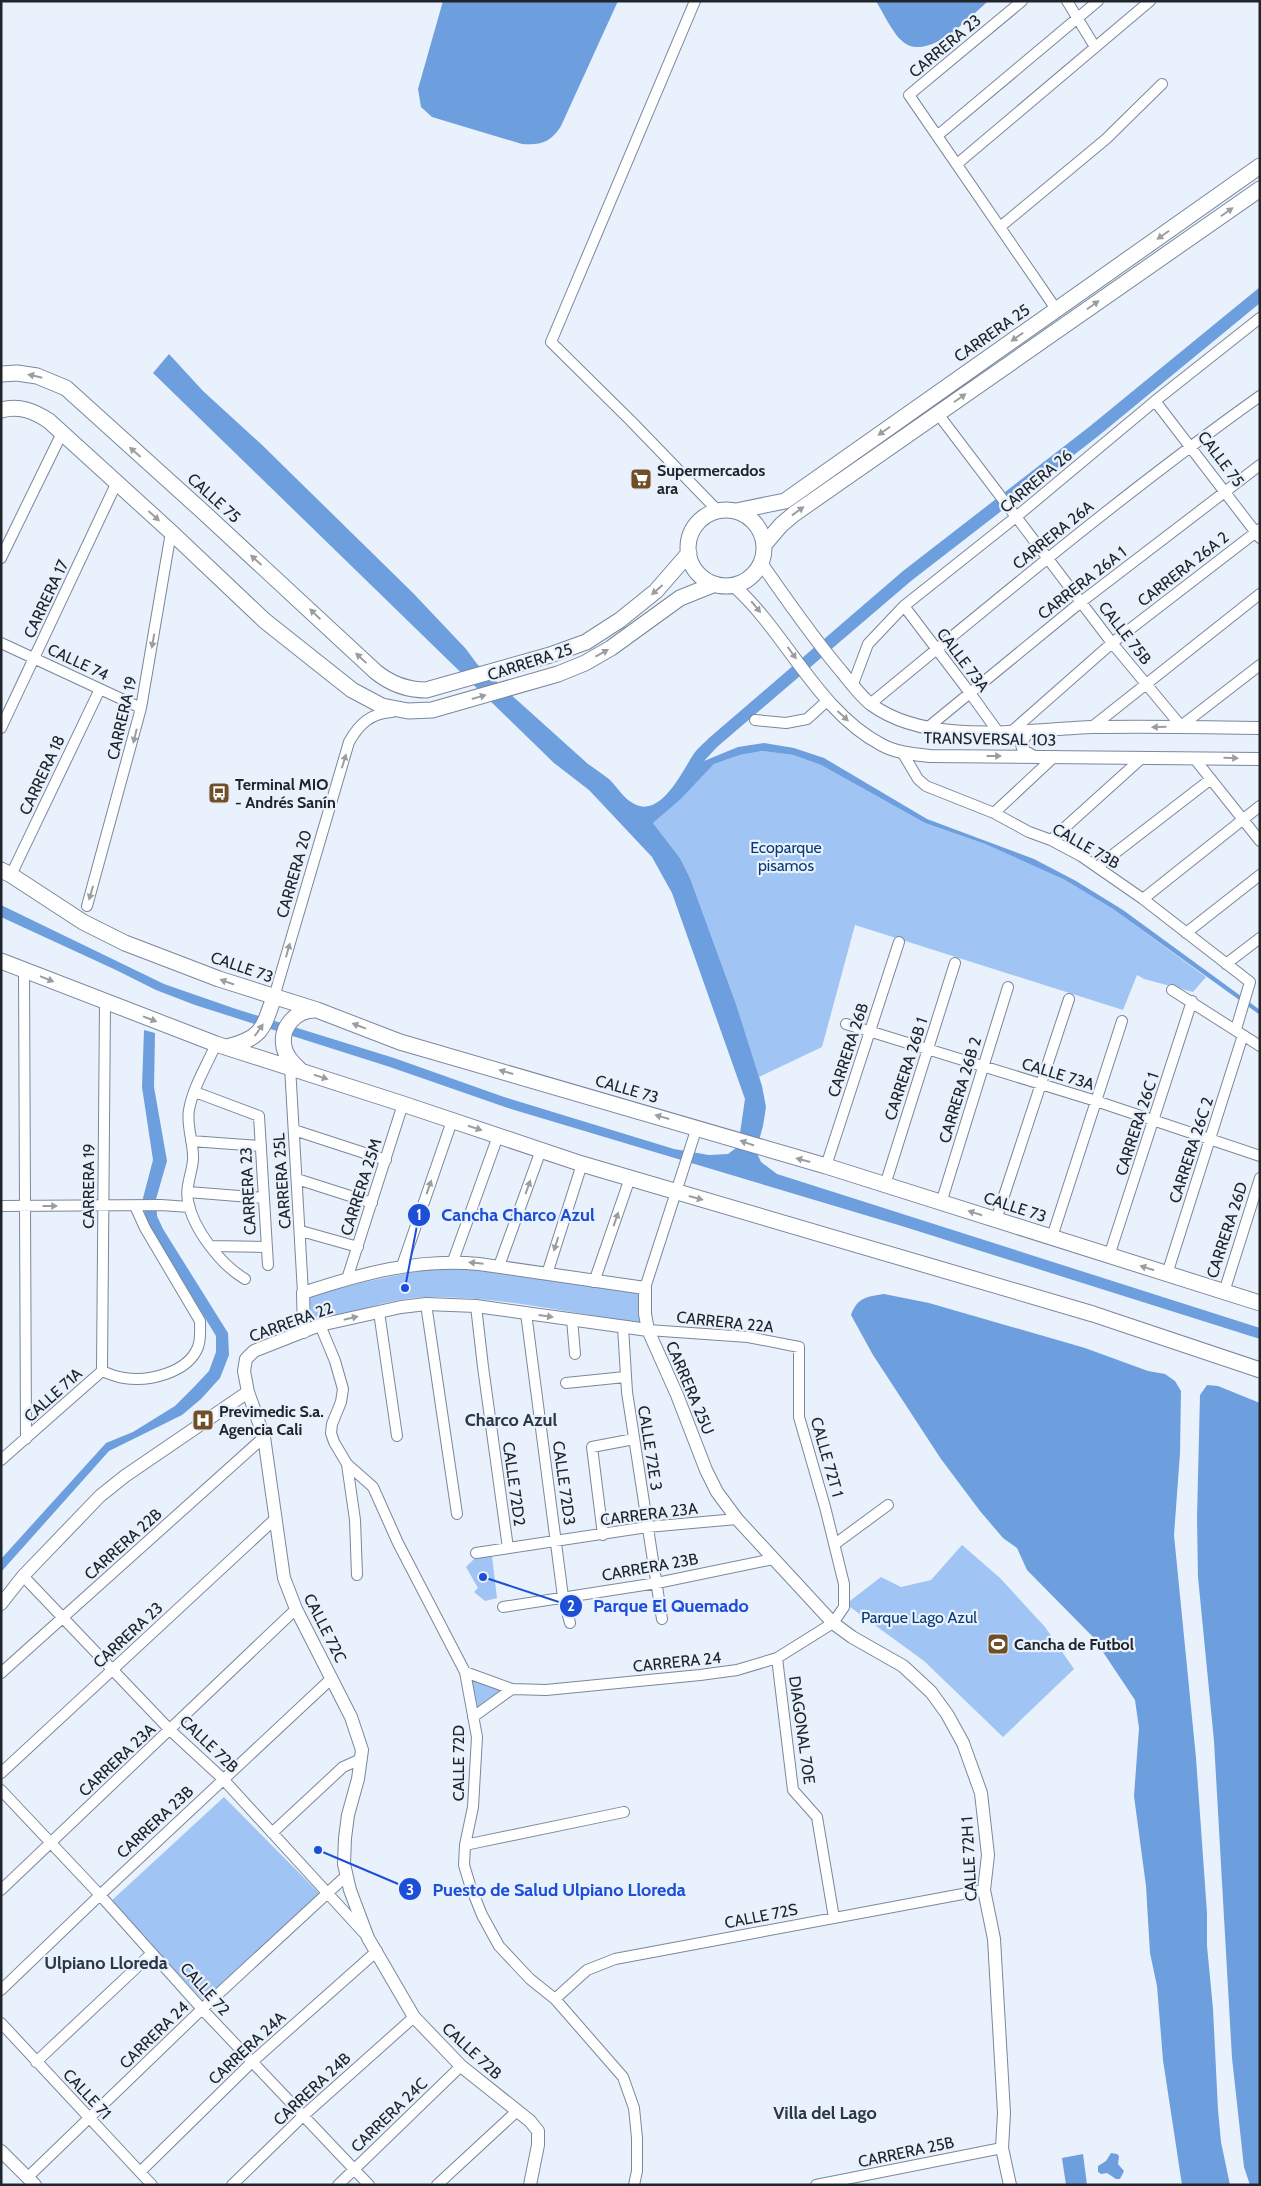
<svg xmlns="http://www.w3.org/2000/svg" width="1261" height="2186" viewBox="0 0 1261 2186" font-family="Cabin,sans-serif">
  <rect width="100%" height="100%" fill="#e8f1fc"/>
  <!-- green -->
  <path fill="#a0c5f5" d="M762 751 793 755 821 765 925 823 985 844 1065 880 1113 909 1206 977 1193 992 1144 979 1137 975 1123 1010 855 925 822 1047 759 1077 736 1004 690 878 680 858 653 823 681 799 714 764 740 755Z
    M452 1267 640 1293V1323C570 1313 498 1296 427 1297 389 1298 349 1314 312 1324L309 1298C356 1282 402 1273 452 1267Z
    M962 1545 1000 1578 1045 1627 1074 1669 1003 1737 924 1661 846 1604 881 1577 901 1587 931 1580Z
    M492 1556 497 1598 485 1601 474 1592 478 1588 466 1567 474 1559Z
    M471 1678 503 1690 477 1708Z
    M224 1797 321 1895 206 2003 110 1902Z"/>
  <!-- water -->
  <path fill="#6d9ede" d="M443 1H618L561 126C550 143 541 145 522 144L432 117 421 107 418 89Z
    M876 1H988C970 17 926 65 901 40 893 33 882 11 876 1Z
    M1260 287V303L1097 437 911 581 717 747 704 761 738 747 764 743 794 748 824 758 927 819 1034 859 1076 881 1123 910 1260 1010V1015L1113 909 1065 880 985 844 925 823 821 765 793 755 762 751 740 755 714 764 681 799 653 823 680 858 690 878 736 1004 762 1086 766 1107 763 1126 756 1151 761 1162 777 1174 1260 1328V1339L905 1227 511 1109 390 1067 195 1005 156 990 116 970 1 917V905L164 984 236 1009 394 1058 504 1097 674 1149 709 1155 728 1154 736 1148 739 1140 745 1099 672 893 652 857 589 790 554 763 153 373 169 354 203 391 261 444 413 593 466 649 477 664 588 764C595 769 603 774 610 780 617 787 623 797 631 802 659 822 682 772 693 755 697 749 704 743 709 738L903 571 1089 427Z
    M144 1030 155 1033 154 1087 167 1161 156 1199 157 1216 163 1229 228 1333 229 1355 220 1378 201 1399 182 1415 109 1451 1 1572V1559L106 1443 133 1432 175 1406 193 1388 209 1371 216 1352V1336L145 1219 143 1198 153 1160 142 1087Z
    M884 1294 929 1303 1085 1348 1148 1371 1165 1374 1175 1381 1181 1391 1180 1453 1174 1535 1196 1758 1207 1913V1946L1213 2009 1218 2110 1221 2142 1230 2185H1182L1163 2060 1157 1986 1150 1953 1146 1886 1134 1796 1139 1728 1135 1700 1093 1637 1027 1570 1017 1548 1003 1538 980 1511 941 1459 873 1355 851 1315C858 1297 866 1297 884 1294Z
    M1207 1385 1218 1386 1260 1403V2185H1250L1244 2167 1232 2058 1214 1741 1198 1577 1197 1518 1200 1395Z
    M1111 2153 1117 2154 1119 2156 1118 2164 1124 2171 1120 2179H1116L1107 2173 1101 2174 1098 2172V2166L1106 2161Z
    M1083 2154 1087 2185H1066L1062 2158Z"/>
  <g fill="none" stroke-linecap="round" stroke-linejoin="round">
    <!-- minor casing -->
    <g stroke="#7b889a" stroke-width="12">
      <path id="minor" d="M695 1 551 342 631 421 718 511
        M1022 1 909 95 1056 309
        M1067 1 1095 47
        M937 136 1098 1
        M957 164 1150 1
        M1000 227 1106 139 1162 84
        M1155 401 1260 538
        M938 414 1112 643 1181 726 1260 665
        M1 558 62 433
        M904 606 970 693 998 732
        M1 643 141 708
        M853 684 868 644 904 606 1016 517 1155 401 1260 318
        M870 704C998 599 1125 492 1260 396
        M755 720 786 723 807 719 828 700
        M1092 727 1260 594
        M1 728 117 482
        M926 729 1081 602 1260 465
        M1011 732 1112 643 1260 529
        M902 752 918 779 926 786 994 813 1029 832 1051 840 1081 856 1143 899 1250 982 1236 1029
        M1194 758 1260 841
        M994 813 1055 756
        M1051 840 1143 757
        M1097 867 1211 779
        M11 875 100 689
        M1143 899 1260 806
        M87 906 141 708 171 532
        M1186 933 1260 875
        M1226 964 1260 938
        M24 970 26 1439
        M1172 990 1260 1046
        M274 997 349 742C359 724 371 713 392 712
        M846 1024 1096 1101 1260 1156
        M216 1044C207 1065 193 1087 189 1110 186 1126 194 1143 193 1160 192 1173 185 1187 188 1201 193 1229 221 1265 245 1279
        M290 1066 303 1293
        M195 1092 259 1116 268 1265
        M294 1130 386 1160
        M191 1141 261 1146
        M826 1166 899 942
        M297 1179 372 1203
        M885 1185 955 963
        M188 1192 264 1198
        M941 1203 1008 987
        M1 1206 161 1205 189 1207
        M996 1220 1069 999
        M301 1231 358 1247
        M1052 1237 1122 1021
        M210 1246 266 1247
        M1109 1256 1192 1001
        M453 1261 498 1136
        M402 1266 452 1121
        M499 1266 541 1150
        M547 1274 582 1164
        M1167 1274 1243 1035
        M347 1279 403 1104
        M594 1282 630 1178
        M645 1288 697 1127
        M1224 1292 1260 1178
        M426 1304 457 1514
        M476 1306 483 1367 508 1548
        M379 1312 397 1436
        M526 1313 563 1597 570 1623
        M572 1319 575 1354
        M320 1325 335 1361 343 1389 341 1402 332 1424 331 1433 334 1442 347 1464 373 1487 398 1543 465 1672 477 1737 473 1807 465 1845 464 1865 470 1885 482 1915 499 1946 530 1979 555 1999 623 2077 634 2108 637 2138V2171L634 2185
        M623 1327 627 1392 662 1619
        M102 1371 105 1002
        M102 1371C109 1374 117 1377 124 1378 148 1382 188 1373 198 1347 201 1339 200 1330 200 1321L145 1228 135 1206
        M566 1383 625 1377
        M1 1460 102 1371
        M347 1464 355 1520 357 1575
        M603 1535 592 1447 634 1439
        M835 1544 888 1505
        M476 1553 647 1527 737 1519
        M23 1576 170 1730 223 1779 364 1933
        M503 1607 657 1583 773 1559
        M777 1658 793 1790 817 1817 834 1918
        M465 1672 512 1689 546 1690 700 1675 737 1670 777 1658 833 1623 844 1607V1584L825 1507 799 1417V1347L748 1337 648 1330
        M1 1673 264 1437
        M473 1717 512 1689
        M1 1773 275 1519
        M1 1790 100 1895 202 2009 369 2185
        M272 1833 343 1767 361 1759
        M465 1845 624 1812
        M1 1890 296 1609
        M1 1990 100 1895 332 1678
        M555 1999 587 1970 615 1959 984 1890
        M1 2023 152 2185
        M36 2062 152 1953
        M140 2172 252 2062 377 1951
        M28 2177 202 2009 346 1876
        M232 2185 303 2116 414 2017
        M338 2185 461 2066
        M437 2185 517 2111
        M816 2185 1002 2148"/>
    </g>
    <!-- tertiary casing -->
    <g stroke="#7b889a" stroke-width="14">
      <path id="tertiary" d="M761 563C787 600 812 637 842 672 851 683 861 697 872 705 930 747 1027 729 1094 727 1149 726 1204 727 1260 728
        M733 585C787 633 817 711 882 745 897 753 914 754 930 756L1260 759
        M1032 756 1024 751C1020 742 1023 734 1032 731
        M304 1332 303 1293C360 1274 418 1258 479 1264L645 1288V1314L648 1330 677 1395 706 1470 717 1492 737 1519 833 1623 852 1637 903 1666 931 1692 947 1714 963 1743 981 1793 988 1855 984 1890 994 1939 1004 2113 1002 2148 1010 2185
        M1 1604 23 1576 100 1496 125 1476 248 1392
        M1 2151 35 2185
        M530 2185 538 2145V2131L530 2121 461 2066 414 2017 368 1938 350 1890 344 1864 345 1838 348 1815 358 1779 362 1750 351 1717 296 1609 284 1578 264 1437 248 1392 244 1371 246 1359 254 1351 320 1325 401 1307 426 1304 476 1306 648 1330"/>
    </g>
    <!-- secondary casing -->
    <g stroke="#7b889a" stroke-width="17">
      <path id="secondary" d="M1 374 17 373 37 376 66 388 200 509 376 672C391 684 406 690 426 690L550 655 586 642 620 620 656 591 689 553
        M1 410C19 405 34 411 49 421L171 532 265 621 352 690 382 706 408 711 432 710 558 674 585 663 611 648 680 598 715 584
        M688 548a38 38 0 1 1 76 0a38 38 0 1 1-76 0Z
        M736 511 785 501 1260 166
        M764 545 781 525 794 514 1260 189
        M1 870 11 875 83 922 125 943 219 979 317 1010 400 1042 826 1166 1260 1303
        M1 961 216 1044 403 1104 582 1164 1093 1314 1260 1370
        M227 1047C262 1038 263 1029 274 997
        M300 1070C293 1063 286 1057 284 1047 280 1027 296 1010 315 1010"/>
    </g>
    <!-- minor -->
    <use href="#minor" stroke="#fff" stroke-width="10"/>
    <!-- tertiary -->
    <use href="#tertiary" stroke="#fff" stroke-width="12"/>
    <!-- secondary -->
    <use href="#secondary" stroke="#fff" stroke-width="15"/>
  </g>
  <!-- one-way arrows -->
  <defs><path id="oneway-solid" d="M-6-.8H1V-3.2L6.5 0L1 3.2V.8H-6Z" transform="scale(1.25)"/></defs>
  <g fill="#9b9da0">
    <use href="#oneway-solid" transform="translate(1227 212) rotate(-35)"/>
    <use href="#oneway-solid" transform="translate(1163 235) rotate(145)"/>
    <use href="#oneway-solid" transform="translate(1093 305) rotate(-35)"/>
    <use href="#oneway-solid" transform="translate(1017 337) rotate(145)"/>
    <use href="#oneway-solid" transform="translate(35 376) rotate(-167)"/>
    <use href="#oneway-solid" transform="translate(960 398) rotate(-35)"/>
    <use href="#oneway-solid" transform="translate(884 431) rotate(145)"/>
    <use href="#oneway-solid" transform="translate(135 452) rotate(-139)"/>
    <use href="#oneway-solid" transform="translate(798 511) rotate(-36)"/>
    <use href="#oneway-solid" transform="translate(154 516) rotate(42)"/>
    <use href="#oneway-solid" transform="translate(256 560) rotate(-138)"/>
    <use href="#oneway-solid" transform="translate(657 590) rotate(139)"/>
    <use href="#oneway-solid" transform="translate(756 607) rotate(50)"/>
    <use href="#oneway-solid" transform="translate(315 614) rotate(-136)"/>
    <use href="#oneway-solid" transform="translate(153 641) rotate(100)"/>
    <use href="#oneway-solid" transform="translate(602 653) rotate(-29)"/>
    <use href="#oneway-solid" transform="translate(792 653) rotate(54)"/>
    <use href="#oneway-solid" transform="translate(361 658) rotate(-137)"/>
    <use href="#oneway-solid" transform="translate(479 697) rotate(-16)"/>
    <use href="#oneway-solid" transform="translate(843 716) rotate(42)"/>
    <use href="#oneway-solid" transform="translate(1159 727) rotate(179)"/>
    <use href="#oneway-solid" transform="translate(135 736) rotate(104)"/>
    <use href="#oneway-solid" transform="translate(994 756)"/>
    <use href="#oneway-solid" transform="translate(1231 758) rotate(1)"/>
    <use href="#oneway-solid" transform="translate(344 761) rotate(-73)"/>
    <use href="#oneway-solid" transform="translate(91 893) rotate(106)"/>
    <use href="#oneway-solid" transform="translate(288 950) rotate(-74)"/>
    <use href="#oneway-solid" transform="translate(47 979) rotate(22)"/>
    <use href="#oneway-solid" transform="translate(227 982) rotate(-161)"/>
    <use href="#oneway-solid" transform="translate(150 1019) rotate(21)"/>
    <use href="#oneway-solid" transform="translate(359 1026) rotate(-159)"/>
    <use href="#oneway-solid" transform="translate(259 1030) rotate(-55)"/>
    <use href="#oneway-solid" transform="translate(506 1072) rotate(-164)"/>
    <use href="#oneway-solid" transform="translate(321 1077) rotate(18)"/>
    <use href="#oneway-solid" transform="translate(662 1117) rotate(-164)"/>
    <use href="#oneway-solid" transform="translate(475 1128) rotate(18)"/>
    <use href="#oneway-solid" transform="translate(747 1143) rotate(-161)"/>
    <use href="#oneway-solid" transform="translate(803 1160) rotate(-165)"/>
    <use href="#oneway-solid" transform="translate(429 1187) rotate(-71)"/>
    <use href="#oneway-solid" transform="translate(528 1187) rotate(-70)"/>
    <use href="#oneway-solid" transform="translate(696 1198) rotate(15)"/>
    <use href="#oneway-solid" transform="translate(50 1206)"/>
    <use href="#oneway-solid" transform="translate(975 1213) rotate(-162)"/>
    <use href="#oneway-solid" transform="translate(616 1219) rotate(-71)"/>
    <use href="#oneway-solid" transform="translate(556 1244) rotate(108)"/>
    <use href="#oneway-solid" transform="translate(476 1263) rotate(-174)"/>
    <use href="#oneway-solid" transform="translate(1147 1268) rotate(-162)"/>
    <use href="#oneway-solid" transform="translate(546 1316) rotate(8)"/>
    <use href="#oneway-solid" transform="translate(351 1318) rotate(-13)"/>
  </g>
  <!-- icons -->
  <defs>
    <g id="supermarket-square" transform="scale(1.125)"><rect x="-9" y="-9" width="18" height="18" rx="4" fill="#704e26" stroke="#e8f1fc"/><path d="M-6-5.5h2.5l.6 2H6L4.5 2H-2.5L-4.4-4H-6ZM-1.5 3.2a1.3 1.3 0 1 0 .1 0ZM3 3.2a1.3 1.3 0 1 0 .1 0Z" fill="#fff"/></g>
    <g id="bus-square" transform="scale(1.125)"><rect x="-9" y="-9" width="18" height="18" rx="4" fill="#704e26" stroke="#e8f1fc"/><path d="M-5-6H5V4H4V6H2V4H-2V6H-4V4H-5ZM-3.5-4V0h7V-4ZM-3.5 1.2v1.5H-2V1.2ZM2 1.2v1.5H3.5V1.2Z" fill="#fff"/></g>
    <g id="hospital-square" transform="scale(1.125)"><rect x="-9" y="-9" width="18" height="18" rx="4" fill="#704e26" stroke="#e8f1fc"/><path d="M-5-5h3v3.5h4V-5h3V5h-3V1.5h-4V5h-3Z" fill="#fff"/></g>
    <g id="stadium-square" transform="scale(1.125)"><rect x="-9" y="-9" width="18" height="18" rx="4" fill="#704e26" stroke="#e8f1fc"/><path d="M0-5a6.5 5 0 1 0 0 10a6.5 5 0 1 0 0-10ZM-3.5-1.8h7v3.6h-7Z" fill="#fff"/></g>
  </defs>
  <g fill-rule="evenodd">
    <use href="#supermarket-square" x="641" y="479"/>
    <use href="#bus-square" x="219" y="793"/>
    <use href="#hospital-square" x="203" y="1420"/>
    <use href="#stadium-square" x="998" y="1644"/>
  </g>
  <g text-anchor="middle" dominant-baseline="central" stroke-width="4.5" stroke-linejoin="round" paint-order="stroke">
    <!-- street labels -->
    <g font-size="16" fill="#20252c" stroke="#e8f1fc">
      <text transform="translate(945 46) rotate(-40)">CARRERA 23</text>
      <text transform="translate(992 333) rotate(-35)">CARRERA 25</text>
      <text transform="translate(1221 459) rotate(53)">CALLE 75</text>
      <text transform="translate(1036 481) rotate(-40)">CARRERA 26</text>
      <text transform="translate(214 498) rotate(42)">CALLE 75</text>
      <text transform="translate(1053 535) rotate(-39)">CARRERA 26A</text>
      <text transform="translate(1183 569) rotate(-38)">CARRERA 26A 2</text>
      <text transform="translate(1082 583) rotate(-38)">CARRERA 26A 1</text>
      <text transform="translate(46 599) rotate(-65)">CARRERA 17</text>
      <text transform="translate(1125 633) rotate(52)">CALLE 75B</text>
      <text transform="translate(963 660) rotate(53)">CALLE 73A</text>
      <text transform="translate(78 662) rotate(25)">CALLE 74</text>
      <text transform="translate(530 662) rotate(-18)">CARRERA 25</text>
      <text transform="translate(122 718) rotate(-77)">CARRERA 19</text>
      <text transform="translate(990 739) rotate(1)">TRANSVERSAL 103</text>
      <text transform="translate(42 775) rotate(-65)">CARRERA 18</text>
      <text transform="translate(1086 846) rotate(30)">CALLE 73B</text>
      <text transform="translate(294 874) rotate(-74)">CARRERA 20</text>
      <text transform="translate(242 967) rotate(19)">CALLE 73</text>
      <text transform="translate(848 1050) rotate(-72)">CARRERA 26B</text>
      <text transform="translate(906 1069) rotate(-72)">CARRERA 26B 1</text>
      <text transform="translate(1058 1074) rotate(17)">CALLE 73A</text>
      <text transform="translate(627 1089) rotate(16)">CALLE 73</text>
      <text transform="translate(960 1090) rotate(-73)">CARRERA 26B 2</text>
      <text transform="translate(1137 1124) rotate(-72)">CARRERA 26C 1</text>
      <text transform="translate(1191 1150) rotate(-72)">CARRERA 26C 2</text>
      <text transform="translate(282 1181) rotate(-94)">CARRERA 25L</text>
      <text transform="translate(88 1186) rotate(-90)">CARRERA 19</text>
      <text transform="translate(361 1187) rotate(-72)">CARRERA 25M</text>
      <text transform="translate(248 1191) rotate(-93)">CARRERA 23</text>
      <text transform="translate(1015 1207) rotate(18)">CALLE 73</text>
      <text transform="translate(1227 1230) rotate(-72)">CARRERA 26D</text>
      <text transform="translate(291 1322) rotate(-20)">CARRERA 22</text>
      <text transform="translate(725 1322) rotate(6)">CARRERA 22A</text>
      <text transform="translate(690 1388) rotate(67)">CARRERA 25U</text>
      <text transform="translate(53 1395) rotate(-42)">CALLE 71A</text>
      <text transform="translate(650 1448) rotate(81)">CALLE 72E 3</text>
      <text transform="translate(827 1457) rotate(74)">CALLE 72T 1</text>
      <text transform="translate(564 1483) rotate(82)">CALLE 72D3</text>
      <text transform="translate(514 1484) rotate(82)">CALLE 72D2</text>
      <text transform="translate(649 1514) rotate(-7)">CARRERA 23A</text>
      <text transform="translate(123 1544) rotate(-42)">CARRERA 22B</text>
      <text transform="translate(650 1567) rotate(-10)">CARRERA 23B</text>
      <text transform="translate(325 1628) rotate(63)">CALLE 72C</text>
      <text transform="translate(128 1635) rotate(-43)">CARRERA 23</text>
      <text transform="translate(677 1662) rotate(-6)">CARRERA 24</text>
      <text transform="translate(802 1730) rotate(82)">DIAGONAL 70E</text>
      <text transform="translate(209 1744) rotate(44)">CALLE 72B</text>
      <text transform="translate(117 1760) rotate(-43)">CARRERA 23A</text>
      <text transform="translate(458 1763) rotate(-90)">CALLE 72D</text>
      <text transform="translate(155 1822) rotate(-43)">CARRERA 23B</text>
      <text transform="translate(969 1859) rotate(-93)">CALLE 72H 1</text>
      <text transform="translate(761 1916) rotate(-11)">CALLE 72S</text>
      <text transform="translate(205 1989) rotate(48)">CALLE 72</text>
      <text transform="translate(154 2035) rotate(-44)">CARRERA 24</text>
      <text transform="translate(247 2048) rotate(-43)">CARRERA 24A</text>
      <text transform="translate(472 2051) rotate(43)">CALLE 72B</text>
      <text transform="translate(312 2089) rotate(-43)">CARRERA 24B</text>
      <text transform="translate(87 2094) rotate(47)">CALLE 71</text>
      <text transform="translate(389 2115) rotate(-44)">CARRERA 24C</text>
      <text transform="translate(906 2152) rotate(-12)">CARRERA 25B</text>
    </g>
    <!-- poi labels -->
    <g font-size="16" font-weight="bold" fill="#20252c" stroke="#e8f1fc" text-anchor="start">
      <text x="657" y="470">Supermercados<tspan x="657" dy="18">ara</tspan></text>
      <text x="235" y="784">Terminal MIO<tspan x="235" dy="18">- Andrés Sanín</tspan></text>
      <text x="219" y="1411">Previmedic S.a.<tspan x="219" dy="18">Agencia Cali</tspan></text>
      <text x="1014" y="1644">Cancha de Futbol</text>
    </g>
    <!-- park labels -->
    <g font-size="16" fill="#083b74" stroke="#e8f1fc">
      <text x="786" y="847">Ecoparque<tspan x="786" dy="18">pisamos</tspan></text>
      <text x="919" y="1617">Parque Lago Azul</text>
    </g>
    <!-- neighbourhood labels -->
    <g font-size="18" font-weight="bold" fill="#2c3747" stroke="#e8f1fc">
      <text x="511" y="1420">Charco Azul</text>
      <text x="106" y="1963">Ulpiano Lloreda</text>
      <text x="825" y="2113">Villa del Lago</text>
    </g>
  </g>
  <!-- callouts -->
  <path fill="none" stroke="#1d4ed8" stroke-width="2" d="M405 1288L419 1215M483 1577L571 1606M318 1850L410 1889"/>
  <g fill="#1d4ed8" stroke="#e8f1fc" stroke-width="2">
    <circle cx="405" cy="1288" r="5"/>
    <circle cx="483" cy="1577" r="5"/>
    <circle cx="318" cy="1850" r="5"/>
    <circle cx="419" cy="1215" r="12"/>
    <circle cx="571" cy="1606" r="12"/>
    <circle cx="410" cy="1889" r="12"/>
  </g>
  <g font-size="15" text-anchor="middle" font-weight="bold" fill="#fff">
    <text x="419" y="1220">1</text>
    <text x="571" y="1611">2</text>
    <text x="410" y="1895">3</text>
  </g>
  <g font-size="18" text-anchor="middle" font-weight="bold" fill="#1d4ed8" stroke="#e8f1fc" stroke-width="4.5" stroke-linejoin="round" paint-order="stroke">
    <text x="518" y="1221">Cancha Charco Azul</text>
    <text x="671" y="1612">Parque El Quemado</text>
    <text x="559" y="1896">Puesto de Salud Ulpiano Lloreda</text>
  </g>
  <!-- border -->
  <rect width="1261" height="2186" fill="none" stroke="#20252c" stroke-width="5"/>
</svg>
